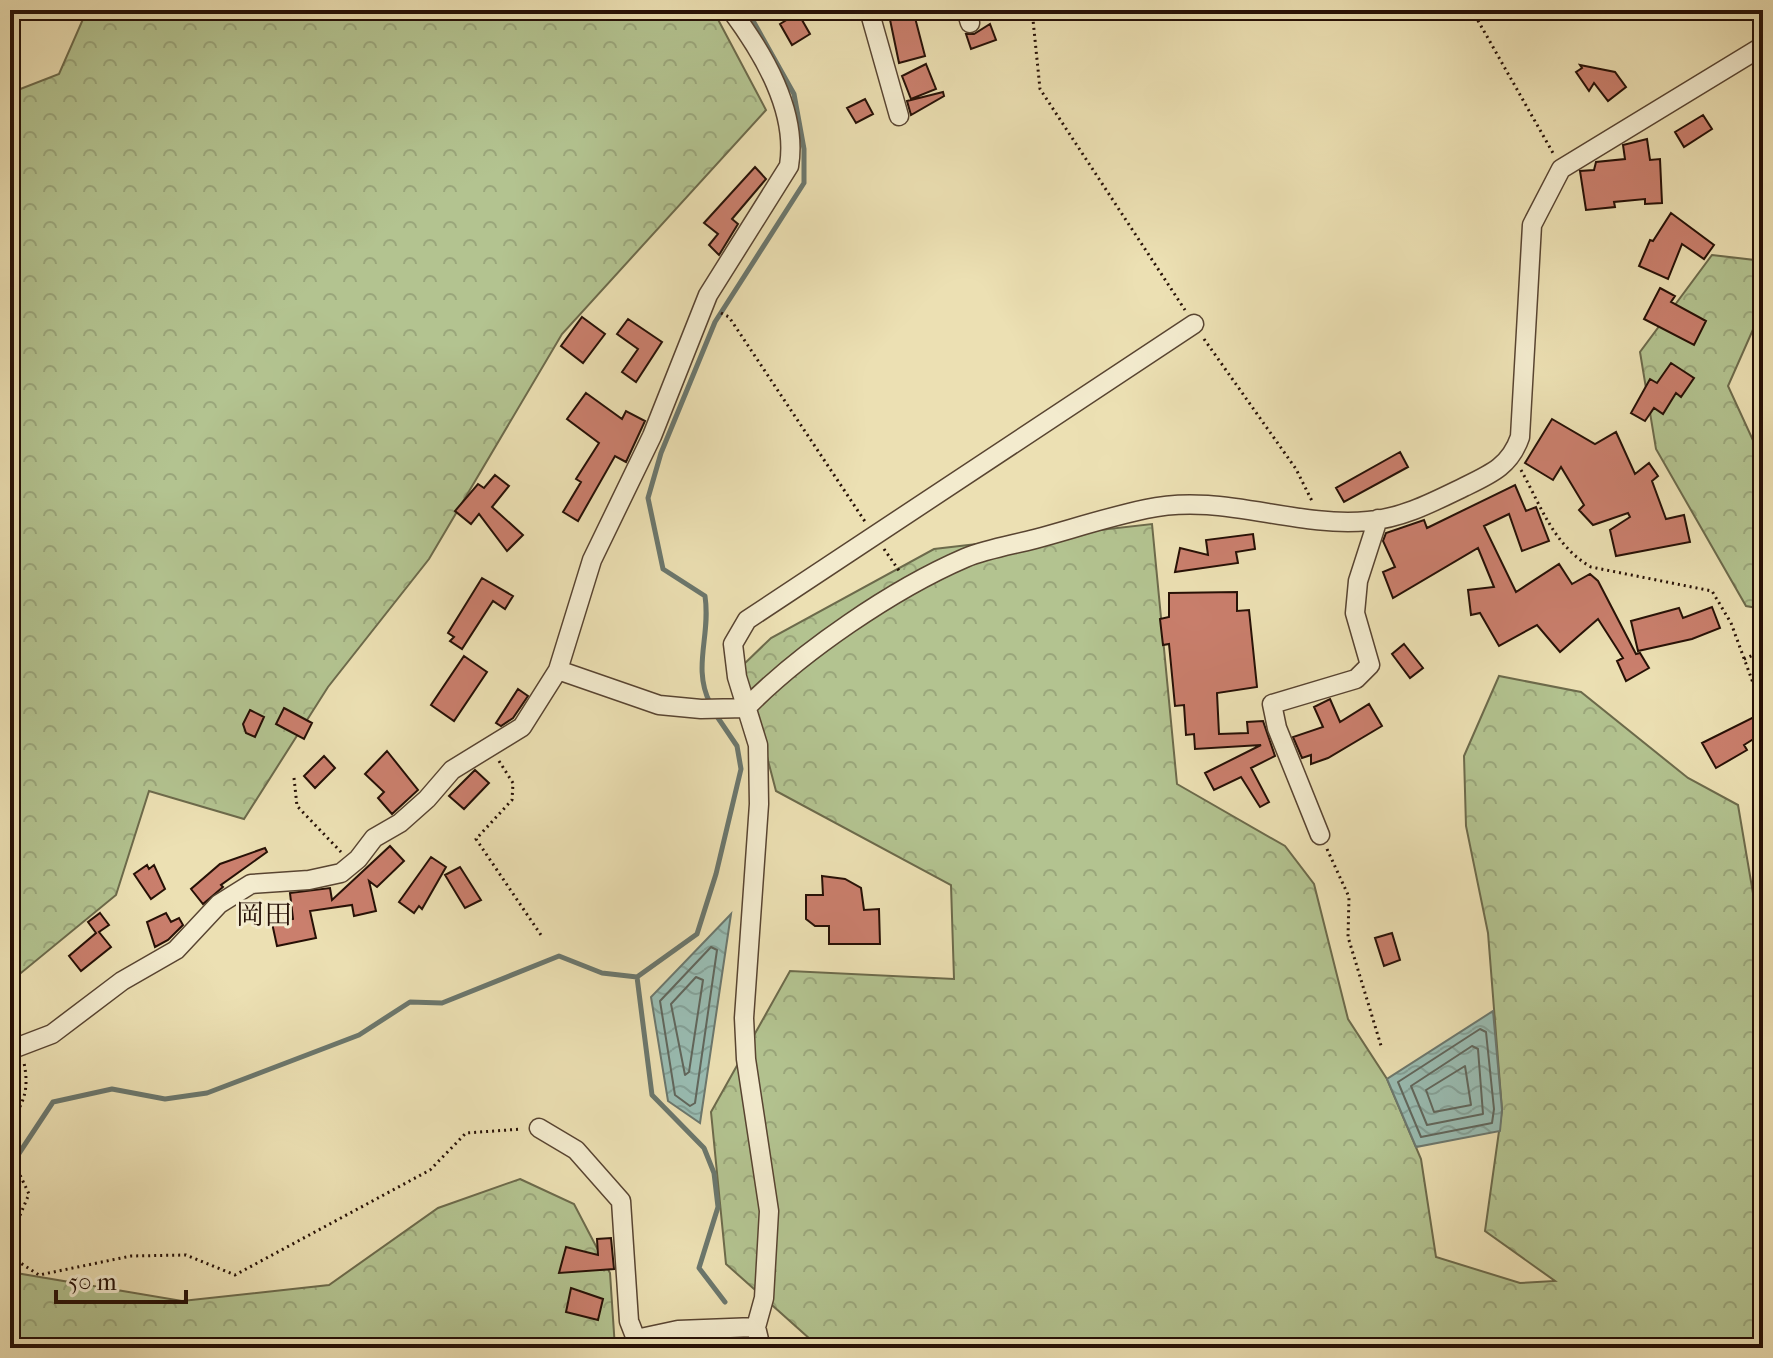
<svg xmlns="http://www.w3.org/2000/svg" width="1773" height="1358" viewBox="0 0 1773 1358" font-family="'IM FELL French Canon','Noto Serif JP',serif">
  <defs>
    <pattern id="forest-crowns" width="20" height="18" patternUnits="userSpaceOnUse" patternTransform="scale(2)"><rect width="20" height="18" fill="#b3c390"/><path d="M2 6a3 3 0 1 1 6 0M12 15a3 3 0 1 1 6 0" fill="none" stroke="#9aa67b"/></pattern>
    <pattern id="water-waves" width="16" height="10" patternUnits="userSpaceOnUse" patternTransform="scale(2)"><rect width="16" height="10" fill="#99bcb2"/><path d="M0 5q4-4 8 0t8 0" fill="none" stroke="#84a198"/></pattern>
  </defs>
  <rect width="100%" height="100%" fill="#ece0b3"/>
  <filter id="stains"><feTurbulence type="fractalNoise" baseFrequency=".0025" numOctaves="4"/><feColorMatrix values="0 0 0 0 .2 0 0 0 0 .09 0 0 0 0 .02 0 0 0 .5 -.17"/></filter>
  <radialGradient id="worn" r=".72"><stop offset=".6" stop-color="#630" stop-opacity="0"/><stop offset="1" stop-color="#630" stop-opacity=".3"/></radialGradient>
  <!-- forest -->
  <path fill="url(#forest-crowns)" stroke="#6c6a4b" stroke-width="2" d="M87 10H713L766 110 562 334 429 559 328 687 244 819 149 791 116 895 10 982V93L59 74Z
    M1712 255 1763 261V307L1728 386 1763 462V609L1746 606 1656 449 1640 352Z
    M1152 524 1177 784 1285 846 1314 884 1348 1019 1387 1079 1421 1159 1436 1257 1520 1283 1555 1281 1485 1231 1502 1110 1488 933 1466 826 1464 756 1499 676 1581 692 1688 778 1738 805 1763 952V1348H820L726 1264 711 1112 790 971 954 979 951 885 776 791 743 665 771 638 934 549Z
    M520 1179 574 1204 610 1273 615 1348H10V1272L182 1301 329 1285 438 1208Z"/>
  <!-- water -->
  <path fill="url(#water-waves)" stroke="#6b776d" stroke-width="2" d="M731 914 700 1123 668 1101 651 997Z
    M1493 1011 1502 1110 1500 1131 1416 1147 1387 1079Z"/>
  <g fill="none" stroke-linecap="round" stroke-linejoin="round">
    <!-- shore -->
    <path stroke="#60665c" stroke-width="2" d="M711 947 717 950 695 1103 690 1106 675 1095 660 1001Z
      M696 977 703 980 689 1072 685 1075 671 1004Z
      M1480 1029 1486 1032 1494 1109 1492 1123 1421 1137 1398 1082Z
      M1472 1046 1478 1049 1483 1114 1427 1125 1411 1086Z
      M1465 1066 1471 1105 1434 1112 1426 1090Z"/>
    <!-- stream -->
    <path stroke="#6b776d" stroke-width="5" d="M710 703C692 667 711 636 705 596L663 569 648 498 661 453 715 322 804 183V149L794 94 747 10
      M637 977 652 1095 704 1148 714 1173 718 1207 699 1268 725 1302
      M10 1167 53 1102 112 1089 165 1099 207 1093 359 1035 410 1002 442 1003 559 956 602 973 637 977 697 934 716 874 741 769 737 746 714 712"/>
  </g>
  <!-- building -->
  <path fill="#ca7f6d" stroke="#261006" stroke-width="2" d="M888 10H913L925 56 899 63Z
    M798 13 810 34 792 45 780 24Z
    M990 24 996 40 971 49 966 34H974Z
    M926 64 936 89 911 99 902 76Z
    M1580 65 1615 72 1626 87 1608 101 1594 83 1589 91 1576 72 1582 68Z
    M943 92 944 96 911 115 907 101Z
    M865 99 873 114 856 123 847 108Z
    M1703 115 1712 129 1684 147 1675 132Z
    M1647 139 1650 160 1660 159 1662 203 1645 204V199L1614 202 1615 207 1586 210 1580 171 1594 170 1596 162 1625 159 1623 145Z
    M755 167 766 179 732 219 738 224 719 255 709 245 718 234 704 223Z
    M1671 213 1714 245 1704 259 1682 244 1668 279 1639 266 1650 240 1653 241Z
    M1660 288 1675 296 1671 302 1706 321 1694 345 1644 319Z
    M582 317 605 334 583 363 561 346Z
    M628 319 662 342 636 382 622 372 638 349 617 334Z
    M1671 363 1694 378 1681 397 1676 393 1663 414 1654 408 1645 421 1631 413 1650 379 1657 383Z
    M586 393 622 419 626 411 645 421 626 462 615 456 578 521 563 512 581 482 576 479 599 443 567 419Z
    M1552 419 1595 444 1616 432 1635 474 1649 463 1658 476 1652 481 1666 519 1684 515 1690 542 1616 556 1610 530 1630 517 1628 513 1593 525 1579 510 1584 505 1561 467 1553 480 1525 463Z
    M1400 452 1408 467 1344 502 1336 488Z
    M495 475 509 486 492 507 523 535 507 551 479 514 471 524 455 511 478 484 484 488Z
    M1515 485 1526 511 1536 507 1549 541 1522 551 1509 514 1484 526 1516 592 1559 564 1572 584 1590 574 1598 581 1636 654 1640 653 1649 668 1626 681 1617 661 1623 658 1598 619 1560 652 1537 625 1499 646 1480 613 1471 615 1468 590 1494 587 1478 548 1393 598 1383 572 1395 567 1383 541 1386 533 1424 520 1427 528Z
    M1253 534 1255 549 1236 552 1238 563 1175 572 1180 548 1208 555 1206 540Z
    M482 578 513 596 505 609 493 601 462 649 450 641 454 637 448 633Z
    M1237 592V611L1249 610 1257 687 1217 693 1219 734 1248 733 1247 722 1263 721 1275 756 1251 768 1269 802 1260 807 1241 777 1214 790 1205 773 1261 745 1195 749 1194 734 1186 735 1184 705 1175 706 1169 644 1163 645 1160 619 1169 617V593Z
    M1712 607 1720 628 1692 639 1638 651 1631 621 1679 608 1683 618Z
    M1404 644 1423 668 1410 678 1392 654Z
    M464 656 487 672 454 721 431 705Z
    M518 689 528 696 513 718 501 726 496 723Z
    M1330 699 1340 722 1369 704 1382 726 1328 758 1311 764V755L1302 758 1293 737 1323 727 1314 707Z
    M284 708 312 723 304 739 276 724Z
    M250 710 264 717 255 737 246 733 243 724Z
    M1754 717 1763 733 1744 745 1747 750 1716 768 1702 743Z
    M387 751 418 790 392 814 378 798 384 792 365 774Z
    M324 756 335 768 315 788 304 776Z
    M475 770 489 783 464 809 449 796Z
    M390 846 404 861 377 887 369 881 376 911 354 916 352 905 310 911 316 938 277 946 272 923 293 919 290 893 330 888 332 900Z
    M265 848 267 852 221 885 223 887 203 904 191 889 220 864Z
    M431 857 446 867 422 909 419 906 414 913 399 902Z
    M147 865 149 869 154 865 165 889 151 899 134 874Z
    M460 867 481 900 465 908 445 875Z
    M822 876 845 879 861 888 864 910 879 909 880 944H829V926H815L806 919V895H823Z
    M100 913 109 925 99 932 111 947 81 971 69 956 96 933 88 922Z
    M166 913 171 922 179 918 183 925 168 940 155 947 147 922Z
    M1392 933 1400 960 1384 966 1375 938Z
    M611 1238 614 1269 559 1273 566 1247 598 1255 597 1239Z
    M571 1288 603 1299 598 1320 566 1312Z"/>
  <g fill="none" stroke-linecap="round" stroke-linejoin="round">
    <!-- street casing -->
    <g stroke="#584431" stroke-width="21">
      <path id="street" d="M869 10 899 116
        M966 10 970 23
        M558 670 659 705 701 709 746 708C801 652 893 589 965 558 987 549 1012 545 1035 539 1072 529 1108 517 1146 509 1221 492 1293 528 1368 521 1403 518 1433 502 1464 487 1491 474 1510 466 1520 437L1532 225 1561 169 1763 46
        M1320 835 1277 728 1272 704 1356 679 1370 665 1355 613 1358 581 1378 519
        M10 1050 52 1034 122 981 176 950 219 904 251 884 309 880 341 873 358 859 374 838 400 823 427 799 452 770 522 727 558 670 592 560 652 436 708 295 789 166C798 111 763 53 731 10
        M539 1128 576 1150 621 1201 629 1321 636 1339 678 1330 756 1327
        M761 1348 756 1327 764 1298 769 1211 746 1059 744 1018 759 804 758 745 737 677 733 644 747 620 1194 324"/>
    </g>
    <!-- path -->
    <path stroke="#261006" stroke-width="3" stroke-dasharray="2 4" stroke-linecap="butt" d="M1032 10 1040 89 1185 310
      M1472 10 1553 153
      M721 313 729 317 866 523
      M1204 339 1296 469 1313 503
      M1521 470C1541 506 1554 546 1591 567L1712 591 1731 623 1763 710
      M884 549 900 572
      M1744 659 1763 651
      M499 761 513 783 512 800 476 839 543 938
      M294 778 297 806 341 852
      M1763 787 1757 865 1763 914
      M1327 849 1349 897 1348 937 1382 1049
      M10 1122C25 1102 29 1088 24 1063
      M10 1169 20 1175 29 1194 10 1239
      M10 1243 19 1262 39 1275 131 1256 186 1255 235 1275 430 1170 466 1133 522 1129"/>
    <!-- street -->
    <use href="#street" stroke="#f3ebce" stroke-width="18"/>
  </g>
  <g text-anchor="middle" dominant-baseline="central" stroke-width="6" stroke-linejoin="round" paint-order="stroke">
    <!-- quarter labels -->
    <g font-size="28" fill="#261006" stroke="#f3ebce">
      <text x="264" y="914">岡田</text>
    </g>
  </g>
  <!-- margin -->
  <rect width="1773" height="1358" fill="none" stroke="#ece0b3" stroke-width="40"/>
  <rect x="12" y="12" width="1749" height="1334" fill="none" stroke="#261006" stroke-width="4"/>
  <rect x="20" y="20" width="1733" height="1318" fill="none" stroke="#261006" stroke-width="2"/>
  <!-- scale -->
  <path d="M56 1290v12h130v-12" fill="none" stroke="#261006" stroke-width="4"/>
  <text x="68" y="1290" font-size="24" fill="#261006" stroke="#f3ebce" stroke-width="6" paint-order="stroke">50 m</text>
  <rect width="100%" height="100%" filter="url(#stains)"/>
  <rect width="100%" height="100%" fill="url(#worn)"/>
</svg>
